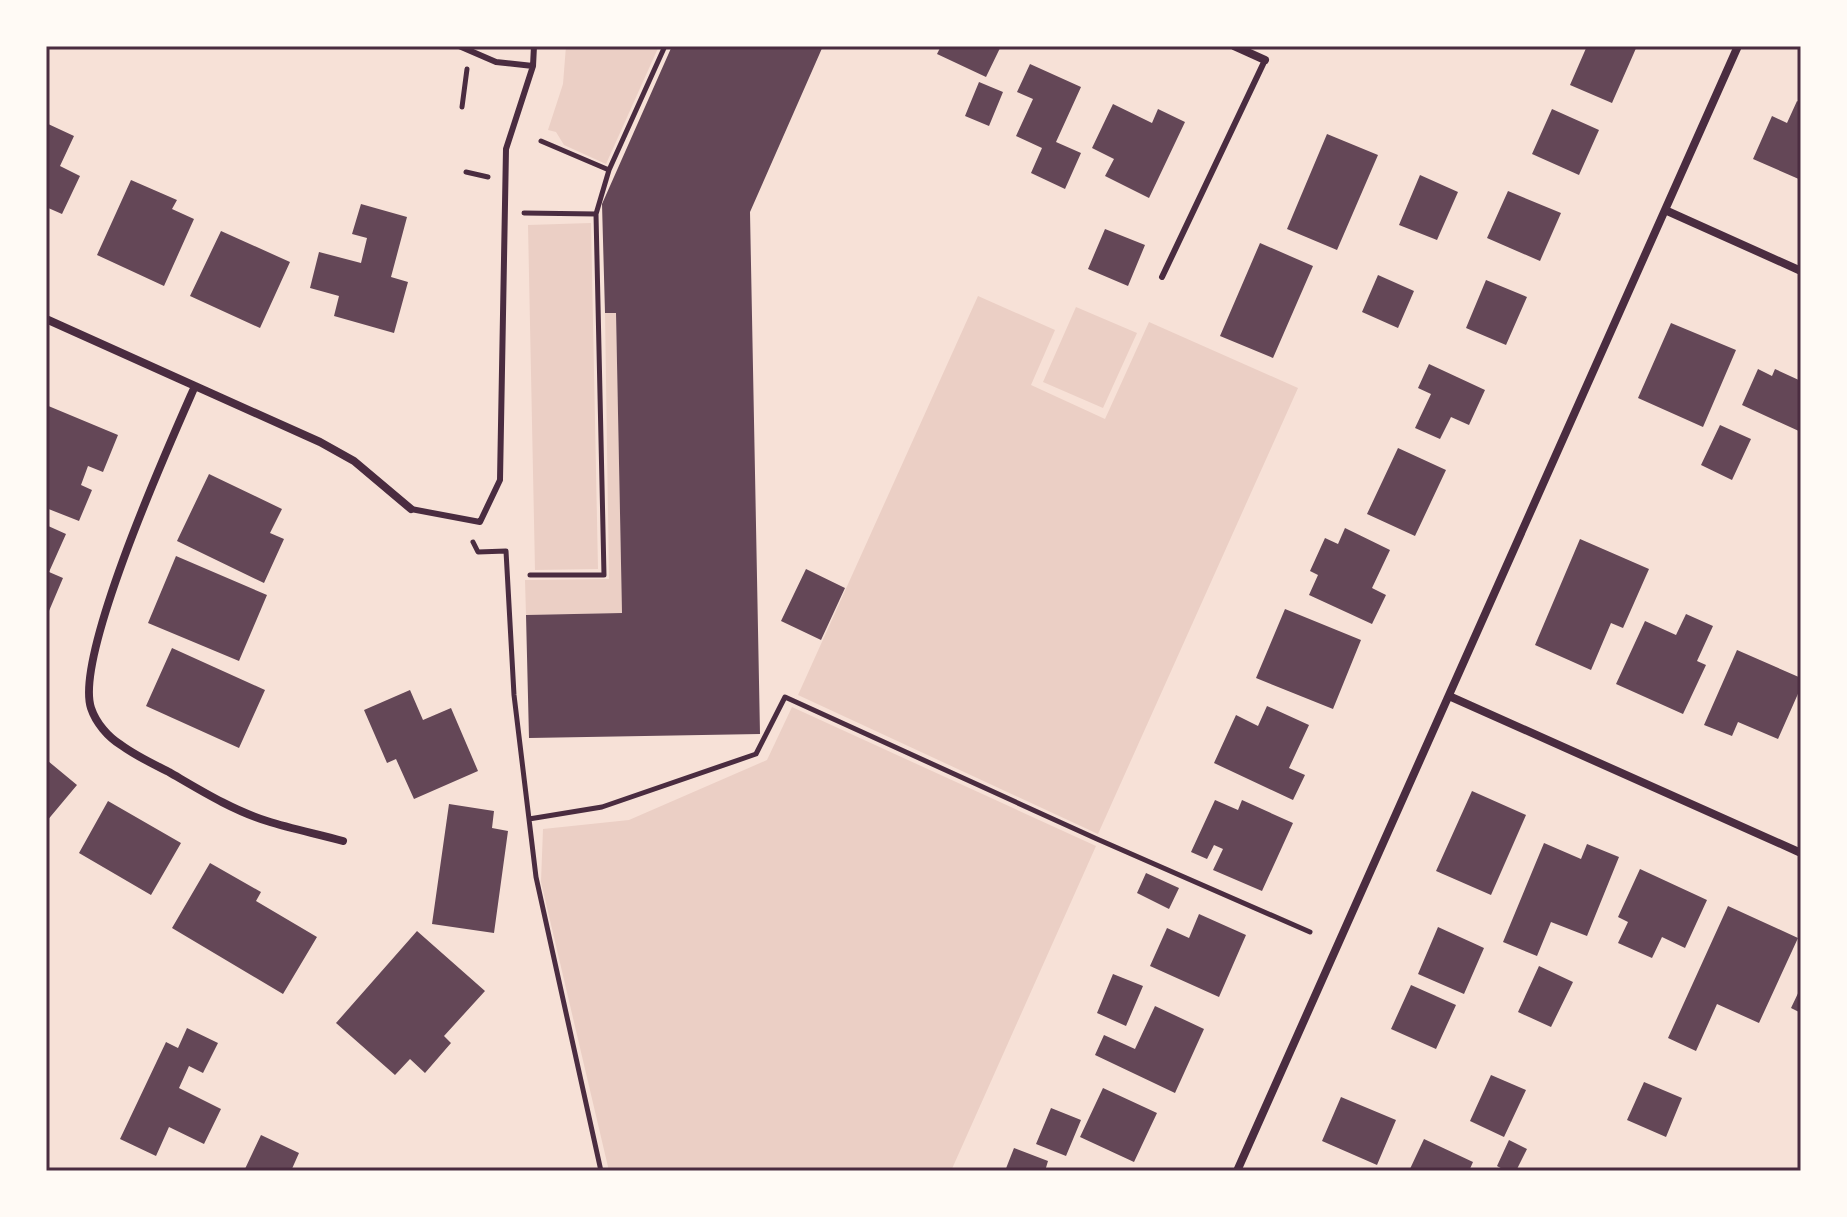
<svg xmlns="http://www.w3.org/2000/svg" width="1847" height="1217" viewBox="0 0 1847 1217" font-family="Arial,sans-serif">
  <rect width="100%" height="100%" fill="#f7e1d7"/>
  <!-- green -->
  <path fill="#ebcfc5" d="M566 46H659L606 164 564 145 556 132 548 130 563 84Z
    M591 223 598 569 535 570 528 225Z
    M978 296 1055 330 1031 385 1105 419 1149 322 1298 388 1098 834 798 695Z
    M1076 307 1137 333 1103 408 1043 382Z
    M605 313H616L622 613 526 615 525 580 609 579Z
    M792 707 1096 846 951 1171H609L541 882 543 829 629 820 767 760Z"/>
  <!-- building -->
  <path fill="#644757" d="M672 46H823L750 212 760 734 529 738 526 615 622 613 616 313H605L602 204Z
    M941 46H1001L986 77 937 54Z
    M1587 46H1637L1612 103 1570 85Z
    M1030 64 1081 87 1056 142 1081 153 1065 189 1031 173 1042 148 1016 136 1033 99 1017 92Z
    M979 82 1003 92 989 126 965 116Z
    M1797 101 1801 103V180L1753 159 1772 116 1787 123Z
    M1113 104 1152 123 1158 109 1185 122 1149 198 1105 176 1114 159 1092 148Z
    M1552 109 1599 130 1579 175 1532 154Z
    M46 123 74 136 60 166 80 176 62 214 46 207Z
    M1327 134 1378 155 1337 250 1287 229Z
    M1420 175 1458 192 1437 240 1399 225Z
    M131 180 177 200 172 209 194 219 164 286 97 255Z
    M1508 191 1561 213 1540 261 1487 238Z
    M361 204 407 217 391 277 408 282 394 333 334 316 339 296 310 288 319 252 361 263 367 238 352 234Z
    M1105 229 1145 245 1128 286 1088 269Z
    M221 231 290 262 260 328 190 296Z
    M1260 243 1313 266 1273 358 1220 336Z
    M1378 275 1414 291 1398 328 1362 312Z
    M1486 280 1527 297 1506 345 1466 328Z
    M1671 323 1736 350 1703 427 1638 398Z
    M1429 364 1485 390 1469 425 1451 417 1440 439 1415 428 1431 394 1418 388Z
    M1758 369 1772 376 1775 369 1801 381V432L1742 405Z
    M46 405 118 435 103 472 88 466 81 485 92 490 79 521 46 508Z
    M1720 425 1751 439 1732 480 1701 465Z
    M1398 448 1446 470 1415 536 1367 514Z
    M209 474 282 509 270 533 284 539 264 583 177 541Z
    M46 525 66 534 49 572 63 578 46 618Z
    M1345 528 1390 550 1372 588 1386 595 1372 624 1309 595 1318 575 1310 571 1325 538 1338 544Z
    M1580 539 1649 569 1623 628 1611 623 1591 670 1535 645Z
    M176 556 267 595 239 661 148 623Z
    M806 569 845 588 821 640 781 621Z
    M1285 609 1361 640 1333 709 1256 678Z
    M1686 614 1713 626 1697 661 1706 665 1683 714 1616 684 1645 621 1676 635Z
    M172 648 265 690 239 748 146 706Z
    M1737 650 1801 678V687L1778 739 1738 722 1732 736 1704 725Z
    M410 690 423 720 451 708 478 771 414 799 396 759 387 763 364 710Z
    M1267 706 1309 725 1289 768 1305 775 1293 800 1214 763 1236 715 1258 726Z
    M48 761 77 785 46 822V763Z
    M1472 791 1526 815 1491 895 1436 871Z
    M1215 800 1238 810 1242 800 1293 823 1262 891 1213 870 1223 849 1214 845 1207 859 1191 852Z
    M108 801 181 843 151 895 79 853Z
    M449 804 494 811 492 828 508 831 494 933 432 924Z
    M1544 843 1581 859 1587 844 1619 857 1587 936 1551 922 1537 956 1503 942Z
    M210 863 261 892 256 901 317 937 283 994 172 928Z
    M1640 869 1707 900 1685 948 1662 937 1652 958 1618 943 1628 922 1618 917Z
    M1146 873 1179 888 1169 909 1137 893Z
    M1728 906 1798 938 1759 1023 1717 1004 1696 1051 1668 1038Z
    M1199 914 1246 935 1219 997 1150 966 1167 928 1189 938Z
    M1438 927 1484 948 1464 994 1418 974Z
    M417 931 485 991 444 1036 451 1043 425 1073 410 1059 395 1075 336 1023Z
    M1539 966 1573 982 1551 1027 1518 1012Z
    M1113 974 1143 986 1126 1026 1097 1013Z
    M1411 985 1456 1005 1436 1049 1391 1029Z
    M1801 987V1013L1791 1008Z
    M1155 1006 1204 1029 1175 1093 1095 1055 1104 1035 1135 1049Z
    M187 1028 218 1043 203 1073 189 1066 179 1088 221 1109 204 1144 169 1127 156 1156 120 1139 166 1042 178 1048Z
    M1491 1075 1526 1090 1504 1137 1470 1121Z
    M1644 1082 1682 1098 1666 1137 1627 1120Z
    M1103 1088 1157 1113 1134 1162 1080 1137Z
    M1341 1097 1396 1120 1377 1165 1322 1141Z
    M1051 1108 1081 1120 1066 1156 1036 1144Z
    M261 1135 299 1153 291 1171H244Z
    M1424 1139 1473 1162 1469 1171H1409Z
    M1509 1140 1527 1149 1516 1171H1506L1497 1166Z
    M1014 1148 1048 1161 1045 1171H1005Z"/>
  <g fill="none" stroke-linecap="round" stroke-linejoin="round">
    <!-- path -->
    <path stroke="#4a2c40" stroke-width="5" d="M462 107 467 69
      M541 141 609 170
      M466 172 488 177
      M524 213 596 214
      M473 542 478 552 506 551 514 695 536 877 601 1171
      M530 575H604L596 214 609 170 665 46
      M529 819 602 807 756 754 785 697 1097 839 1310 932"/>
    <!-- service -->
    <path stroke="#4a2c40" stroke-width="6" d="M533 66 534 46
      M1162 277 1265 60
      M411 509 480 522 500 480 506 149 533 66 496 62 459 46"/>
    <!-- minor -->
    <path stroke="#4a2c40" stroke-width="8" d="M1234 46 1265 60
      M1665 210 1801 271
      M46 319 320 442 354 461 411 509
      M195 386C170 443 74 656 91 708 96 723 108 737 121 745 136 756 153 764 169 772 200 790 232 810 267 821 292 829 318 834 343 841
      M1449 696 1801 853
      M1237 1171 1738 46"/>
  </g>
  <!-- border -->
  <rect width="1847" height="1217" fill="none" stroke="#fffaf5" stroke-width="96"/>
  <rect x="48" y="48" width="1751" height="1121" fill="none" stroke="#4a2c40" stroke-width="3"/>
</svg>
